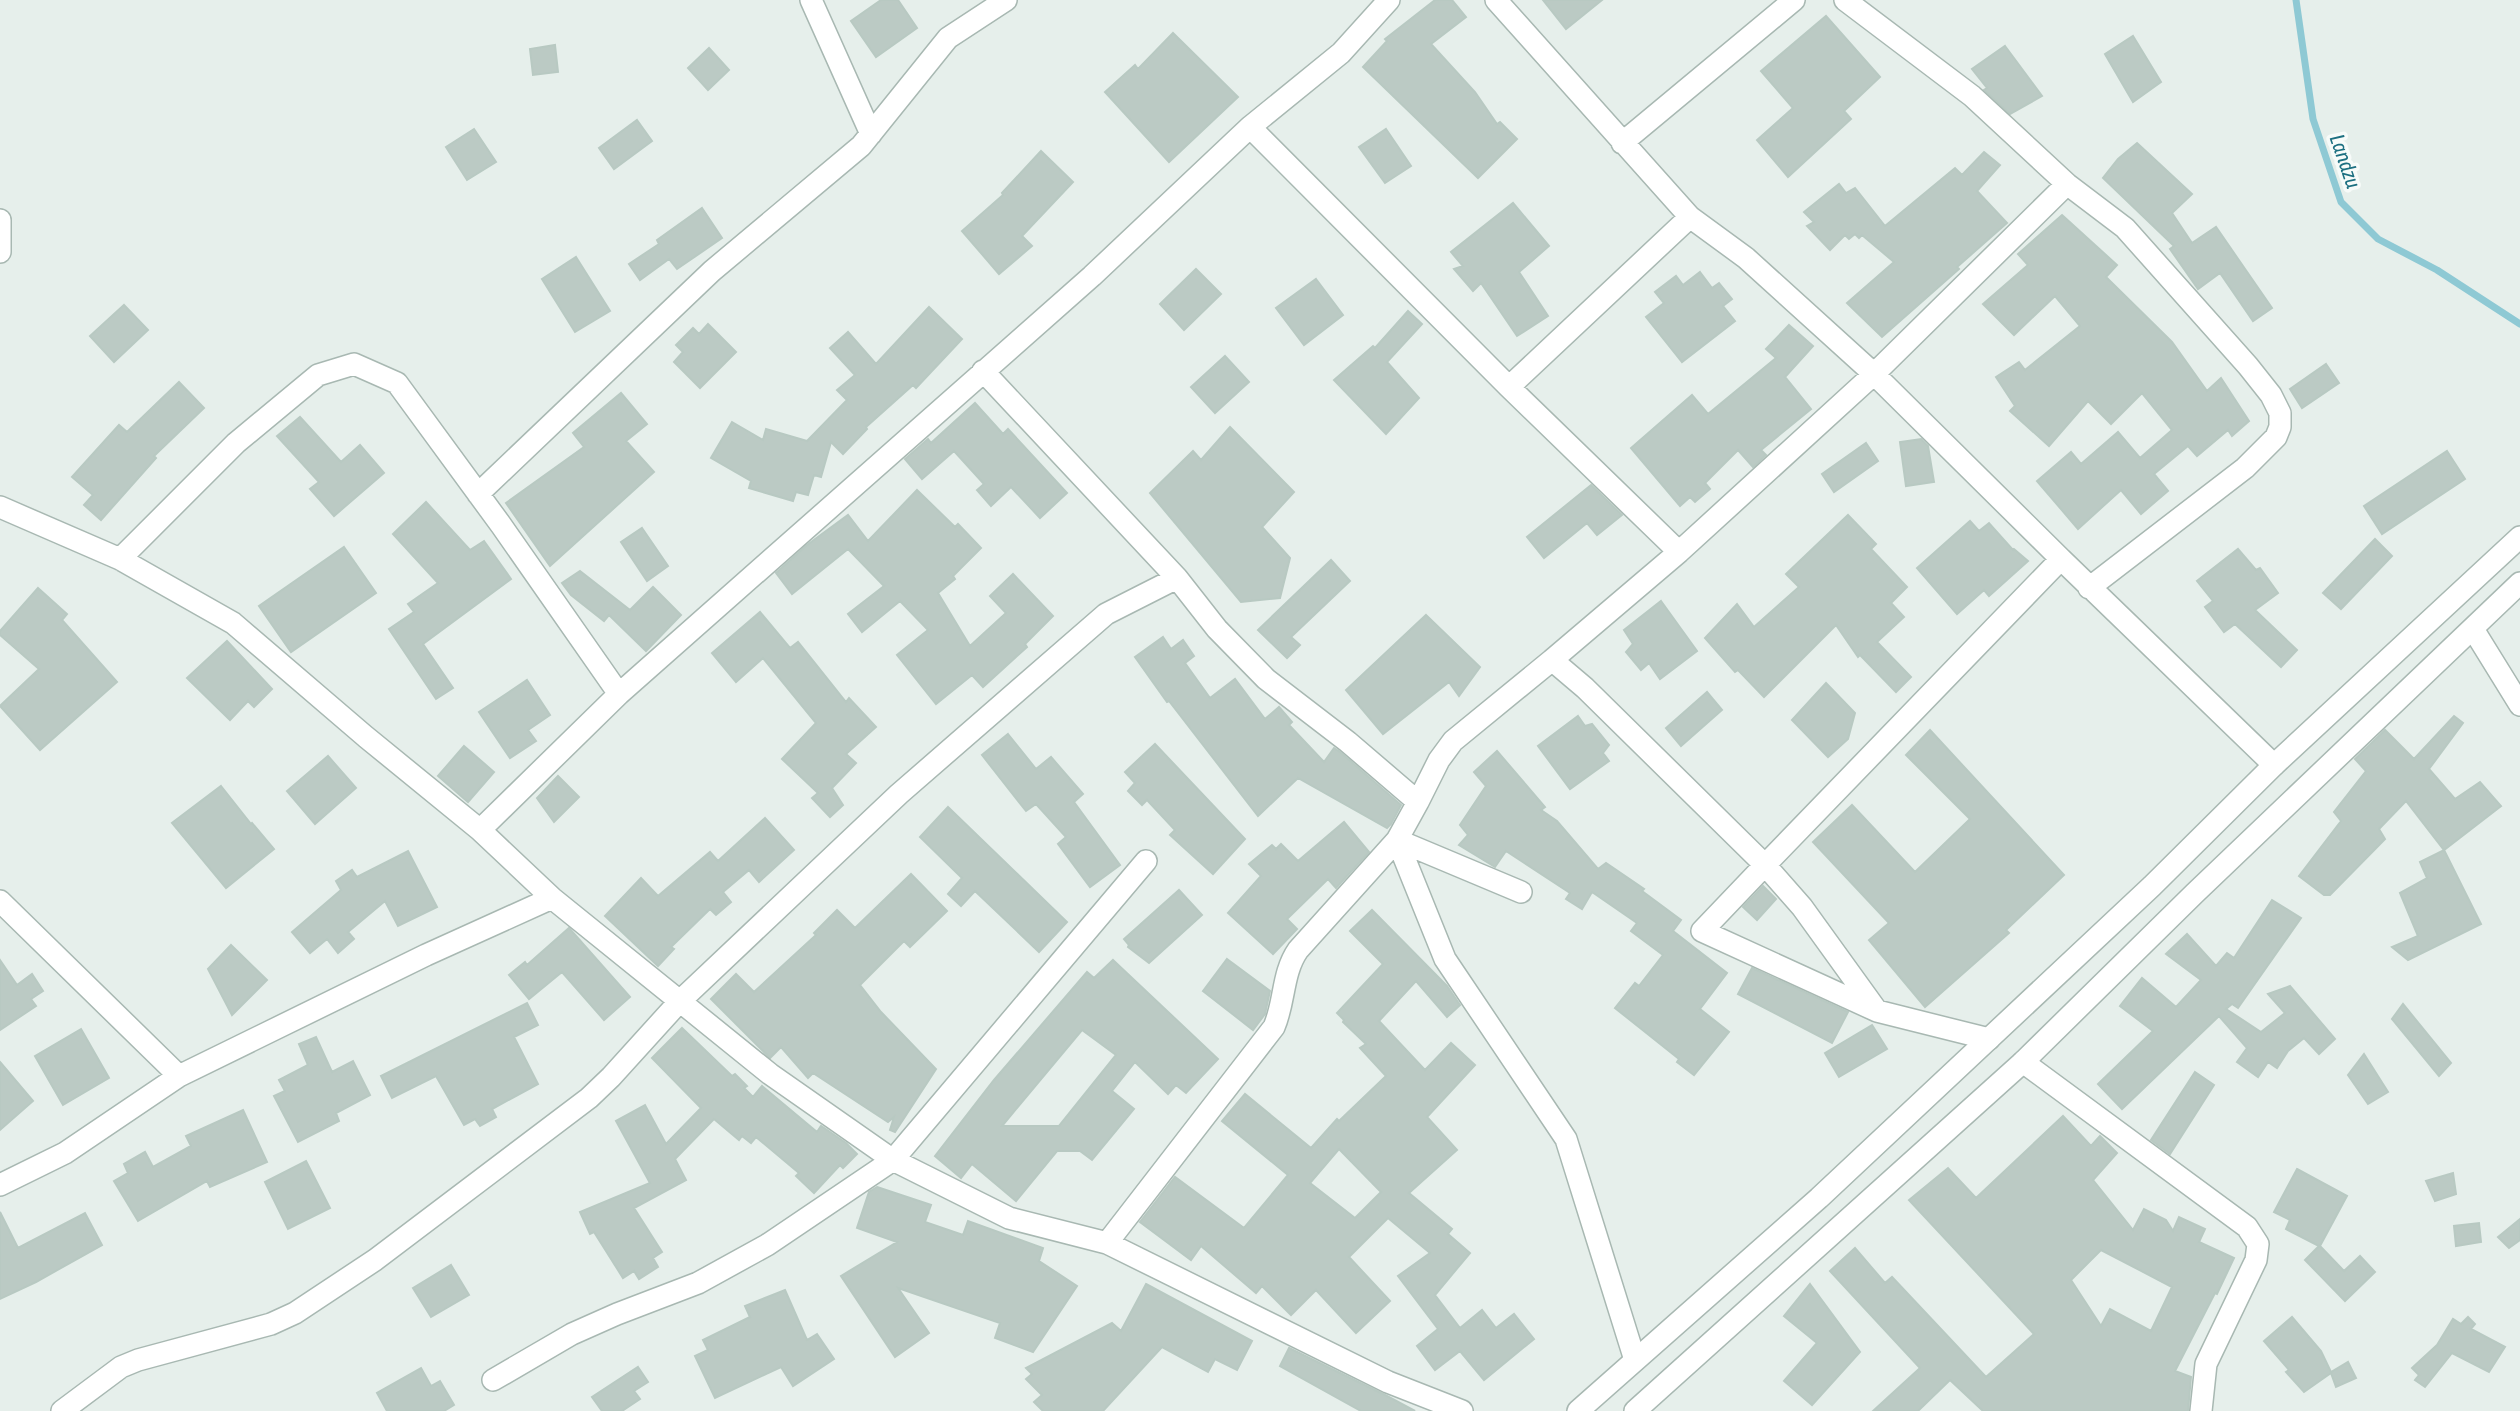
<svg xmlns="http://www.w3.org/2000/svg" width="2520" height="1411" viewBox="0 0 2520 1411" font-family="'Asap Condensed',sans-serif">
  <rect width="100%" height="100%" fill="#e6efeb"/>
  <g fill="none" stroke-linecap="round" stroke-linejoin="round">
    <!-- stream -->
    <path stroke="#8ec9d4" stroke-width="7" d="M2296 0 2313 119 2341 202 2378 239 2437 270 2520 324"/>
  </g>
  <!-- building -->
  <path fill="#bbcac4" stroke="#b8c9c2" stroke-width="2" fill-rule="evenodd" d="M881 0H898L917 28 876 57 851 21Z
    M1435 0H1452L1466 17 1431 44 1475 92 1497 124 1500 122 1517 139 1478 178 1363 67 1387 41 1385 39Z
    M1543 0H1602L1566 29Z
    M1826 16 1880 77 1844 111 1851 119 1788 177 1757 140 1793 108 1761 71Z
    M1173 33 1238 97 1169 162 1105 92 1135 65 1138 69Z
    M2133 36 2161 82 2133 102 2105 54Z
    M555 45 558 72 533 75 530 49Z
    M2005 46 2042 96 2010 114 1984 90 1987 88 1972 69Z
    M709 48 729 70 708 90 688 68Z
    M637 120 652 141 614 169 599 148Z
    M474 129 496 162 467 180 446 147Z
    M1386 129 1411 166 1385 183 1359 147Z
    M2137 143 2192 194 2172 213 2192 243 2216 227 2272 308 2253 321 2220 273 2198 289 2170 249 2174 246 2103 178 2118 159Z
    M1041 151 1073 182 1022 236 1032 246 999 274 962 231 1003 195 1002 193Z
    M1984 152 2000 165 1977 191 2007 223 1957 267 1959 269 1882 337 1847 303 1894 262 1862 235 1859 238 1855 234 1849 239 1845 235 1830 250 1807 226 1814 222 1804 212 1839 184 1846 193 1855 188 1885 226 1955 168 1962 175Z
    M1513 203 1549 246 1519 272 1548 316 1517 336 1481 283 1473 291 1454 269 1463 266 1451 252Z
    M702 208 722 238 677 269 669 259 640 280 629 264 659 244 657 240Z
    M2062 215 2117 265 2106 277 2172 342 2207 391 2221 378 2249 421 2232 436 2228 430 2197 456 2188 446 2154 474 2168 491 2141 514 2121 490 2078 529 2037 481 2071 452 2081 464 2118 432 2140 458 2172 430 2142 393 2111 424 2088 401 2049 446 2010 411 2015 406 1996 377 2019 362 2025 370 2080 326 2055 296 2014 335 1983 304 2028 265 2018 254Z
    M576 257 610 311 575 332 542 279Z
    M1196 269 1221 294 1184 330 1160 304Z
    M1700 272 1712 288 1719 283 1732 299 1723 306 1735 321 1682 362 1646 317 1664 303 1655 292 1676 276 1683 285Z
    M1316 279 1343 315 1304 345 1276 308Z
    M124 305 148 330 114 362 90 336Z
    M929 307 962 339 916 388 913 385 866 427 867 429 843 454 831 442 821 477 814 475 808 495 796 492 793 501 749 488 751 481 711 458 732 422 763 440 766 429 807 441 847 400 837 390 855 375 830 348 848 332 876 364Z
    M1408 311 1422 324 1387 362 1419 398 1386 434 1334 380 1373 346 1375 348Z
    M708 324 736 352 700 388 674 362 683 352 676 345 693 328 699 334Z
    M1789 325 1813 346 1785 377 1811 409 1761 450 1766 455 1753 467 1738 450 1705 483 1710 489 1695 502 1690 497 1680 506 1631 448 1692 395 1708 414 1776 358 1766 349Z
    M1225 356 1249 382 1215 413 1191 387Z
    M2326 364 2339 383 2302 408 2290 389Z
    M179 382 204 408 154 456 156 458 101 520 84 505 93 495 72 477 119 425 127 432Z
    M621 393 647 424 626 441 654 472 550 566 506 503 584 447 573 433Z
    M975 403 1003 434 1008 429 1067 493 1040 518 1011 487 991 506 977 490 984 484 954 451 922 479 905 459 928 439 931 443Z
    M300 417 341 462 360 445 384 473 334 516 310 489 319 482 277 436Z
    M1230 427 1294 492 1262 527 1290 558 1280 598 1241 602 1150 493 1193 451 1201 460Z
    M1921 439 1928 446 1934 482 1906 486 1900 442Z
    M1866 443 1878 461 1834 492 1822 474Z
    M2447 451 2465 479 2382 534 2364 506Z
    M1591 485 1622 515 1597 535 1587 523 1544 558 1527 537Z
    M917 490 955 527 958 524 981 548 953 576 955 579 938 593 970 646 1006 613 990 596 1013 574 1053 616 1025 644 1027 647 983 687 972 675 936 704 897 655 928 630 900 601 862 632 848 614 884 586 848 549 792 594 776 573 807 545 848 515 868 541Z
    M426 502 470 550 484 541 511 579 423 644 453 688 436 699 389 629 414 612 408 604 438 583 393 534Z
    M1848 515 1876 544 1871 549 1907 587 1891 603 1904 617 1877 642 1911 677 1896 692 1860 655 1858 657 1836 625 1764 697 1738 670 1735 672 1705 638 1737 604 1754 627 1799 587 1786 574Z
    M1970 521 1979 531 1989 523 2013 550 2014 549 2028 561 1989 596 1984 590 1957 614 1917 568Z
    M642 528 668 566 647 581 621 542Z
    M2375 539 2392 556 2341 609 2323 593Z
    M344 547 376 593 291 652 259 606Z
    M2238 549 2256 570 2260 568 2278 593 2255 610 2297 650 2281 667 2235 624 2224 632 2205 607 2213 601 2197 581Z
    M1331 560 1350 581 1291 637 1300 645 1287 658 1258 630Z
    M580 571 630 610 653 587 681 615 646 651 609 615 604 621 571 595 562 583Z
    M38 588 67 614 62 620 117 682 40 750 0 706 39 669 0 635V631Z
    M1661 601 1697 651 1660 679 1649 663 1641 670 1626 652 1633 644 1624 630Z
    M760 612 790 648 798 642 846 702 849 698 876 727 846 754 856 763 832 788 843 805 830 817 812 798 818 793 782 759 816 723 763 658 736 682 712 653Z
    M1426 615 1480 667 1459 696 1449 682 1383 734 1346 690Z
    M1163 637 1171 649 1183 640 1194 656 1185 663 1210 698 1235 679 1265 719 1279 707 1292 722 1289 725 1324 762 1334 748 1340 752 1401 805 1391 824 1387 828 1298 778 1258 816 1169 701 1167 702 1135 657Z
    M227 641 272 689 254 707 248 701 230 720 187 678Z
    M527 680 550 715 528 730 536 741 510 758 479 712Z
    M1826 683 1855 713 1848 739 1828 757 1792 720Z
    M1707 692 1722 710 1681 746 1666 728Z
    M1578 716 1585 726 1592 724 1609 745 1603 753 1609 761 1570 789 1538 746Z
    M2454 716 2463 723 2429 769 2455 799 2480 782 2501 806 2444 850 2406 801 2379 829 2385 839 2330 895H2324L2299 876 2341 821 2334 812 2366 771 2355 759 2385 730 2414 759Z
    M1930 730 2064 875 2006 930 2009 933 1925 1007 1869 940 1889 923 1813 842 1852 805 1915 872 1970 819 1906 755Z
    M1008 734 1036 769 1051 757 1083 794 1074 802 1120 865 1090 887 1058 844 1066 837 1036 804 1026 811 982 755Z
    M1155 744 1245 839 1213 874 1170 835 1175 830 1147 800 1142 805 1128 791 1135 783 1125 772Z
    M464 746 494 772 468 802 438 776Z
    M1497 751 1545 807 1541 810 1557 821 1598 869 1606 863 1644 889 1642 891 1681 920 1673 931 1727 973 1700 1009 1729 1032 1694 1075 1677 1062 1679 1059 1615 1008 1635 983 1639 986 1663 955 1631 931 1637 923 1592 892 1582 909 1566 899 1570 893 1506 851 1495 867 1459 845 1468 835 1460 825 1486 786 1474 772Z
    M328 756 356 788 315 824 287 791Z
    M558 776 579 797 554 822 537 798Z
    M221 786 251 824 252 823 274 849 226 888 172 823Z
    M948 807 1067 922 1039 952 975 891 961 906 948 894 962 878 920 837Z
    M765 818 794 850 759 882 749 870 723 892 731 902 716 915 710 909 671 947 674 949 658 966 605 916 641 878 658 896 710 852 718 861Z
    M1344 822 1369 852 1336 888 1328 879 1287 919 1297 929 1273 954 1228 913 1261 876 1249 864 1272 845 1276 849 1281 844 1298 861Z
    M2444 850 2481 924 2408 960 2392 947 2418 936 2400 893 2427 878 2420 862Z
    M408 851 437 907 398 926 385 901 348 932 354 939 338 953 327 939 310 953 292 932 341 890 336 881 352 870 357 877Z
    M911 874 947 911 910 947 904 941 860 985 881 1012 936 1069 895 1132 890 1130 894 1117 888 1122 813 1073 808 1078 781 1047 770 1058 711 999 736 974 754 992 816 935 814 933 837 910 855 928Z
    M1763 886 1776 899 1757 920 1743 907Z
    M1179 890 1202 915 1149 963 1128 947 1129 945 1124 939Z
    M2272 900 2301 918 2238 1008 2232 1004 2226 1009 2261 1032 2285 1013 2268 994 2290 986 2335 1039 2319 1054 2304 1038 2288 1051 2277 1068 2268 1062 2258 1077 2237 1062 2247 1048 2219 1016 2122 1109 2098 1084 2153 1031 2120 1006 2142 978 2176 1007 2201 980 2166 954 2187 934 2216 966 2227 953 2234 958Z
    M1372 910 1447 986 1460 1005 1447 1017 1416 981 1379 1021 1425 1070 1451 1043 1475 1065 1427 1117 1457 1150 1409 1193 1452 1229 1448 1234 1470 1253 1435 1295 1460 1328 1482 1310 1496 1328 1514 1314 1534 1339 1484 1380 1460 1351 1435 1370 1417 1346 1438 1329 1398 1276 1430 1253 1388 1218 1349 1257 1390 1301 1356 1333 1316 1290 1291 1315 1262 1286 1256 1293 1201 1246 1191 1260 1140 1222 1175 1177 1244 1228 1288 1175 1222 1121 1245 1094 1311 1148 1337 1119 1339 1121 1386 1076 1360 1048 1366 1044 1343 1022 1344 1020 1337 1013 1383 964 1350 931ZM1339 1149 1381 1192 1355 1218 1310 1183Z
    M569 928 630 997 604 1020 562 972 529 999 509 975 525 962 527 965Z
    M231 945 267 980 232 1015 208 969Z
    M1227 959 1270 991 1265 1014 1253 1030 1203 991Z
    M0 960 17 985 32 974 43 991 31 999 36 1006 0 1030Z
    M1113 960 1218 1059 1186 1093 1176 1085 1168 1094 1135 1062 1112 1091 1134 1109 1092 1160 1080 1151H1057L1016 1201 972 1164 961 1178 935 1156 994 1080 1087 972 1094 978ZM1082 1030 1116 1055 1059 1126H1002Z
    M1752 968 1848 1012 1832 1043 1738 994Z
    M527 1003 538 1025 514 1037 538 1084 492 1109 496 1117 480 1126 475 1119 464 1125 436 1076 392 1098 381 1076Z
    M2403 1004 2451 1063 2439 1076 2392 1019Z
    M1872 1025 1887 1049 1839 1077 1825 1053Z
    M682 1028 732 1076 735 1074 747 1086 744 1088 753 1097 762 1086 817 1132 821 1126 846 1143 857 1154 843 1168 840 1165 814 1193 796 1176 799 1173 756 1137 751 1143 742 1136 739 1140 714 1119 675 1159 686 1180 634 1208 662 1252 653 1258 658 1267 639 1279 634 1271 623 1278 594 1232 590 1234 580 1212 650 1183 616 1121 645 1105 666 1144 701 1108 652 1058Z
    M81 1029 109 1078 63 1105 35 1056Z
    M316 1037 332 1072 353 1061 370 1095 336 1113 339 1121 298 1142 274 1096 285 1091 279 1080 308 1065 299 1044Z
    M2364 1054 2388 1092 2368 1104 2348 1075Z
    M0 1062 33 1101 0 1130Z
    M2195 1072 2214 1085 2170 1154 2151 1140Z
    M243 1110 267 1162 210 1187 207 1181 138 1221 114 1181 128 1173 124 1164 145 1152 153 1167 191 1146 186 1136Z
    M2063 1116 2091 1146 2100 1136 2117 1153 2093 1180 2133 1230 2144 1209 2166 1220 2173 1231 2179 1217 2205 1229 2199 1242 2234 1258 2217 1294 2215 1293 2175 1371 2191 1377 2188 1411H1983L1950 1380 1918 1411H1873L1920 1368 1830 1271 1855 1248 1885 1283 1892 1277 1986 1377 2034 1334 1909 1200 1948 1168 1976 1198ZM2101 1250 2172 1287 2151 1331 2110 1309 2101 1326 2071 1280Z
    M306 1161 330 1208 288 1229 265 1182Z
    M2297 1169 2347 1196 2320 1246 2344 1271 2360 1256 2375 1272 2345 1301 2305 1260 2319 1246 2286 1229 2290 1220 2274 1212Z
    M2453 1173 2456 1194 2435 1201 2426 1181Z
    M877 1187 931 1205 925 1222 963 1235 968 1221 1043 1248 1039 1261 1077 1286 1033 1352 995 1338 1000 1323 898 1288 929 1333 895 1357 841 1276 897 1242 857 1228 869 1192Z
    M0 1212 18 1248 85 1213 102 1245 36 1282 0 1299Z
    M2520 1219V1240L2509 1248 2498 1237Z
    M2479 1223 2481 1242 2456 1246 2454 1226Z
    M451 1265 469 1295 431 1317 413 1288Z
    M1146 1284 1252 1341 1237 1370 1215 1359 1208 1372 1162 1347 1103 1411H1043L1034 1402 1042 1395 1026 1379 1032 1374 1026 1368 1112 1323 1121 1331Z
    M1810 1284 1860 1352 1812 1405 1784 1381 1817 1343 1784 1316Z
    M785 1290 807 1340 817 1334 834 1359 793 1386 781 1367 715 1398 695 1356 708 1350 703 1340 750 1317 745 1306Z
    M2292 1317 2321 1351 2331 1372 2348 1362 2356 1378 2336 1387 2331 1373 2304 1392 2286 1372 2289 1370 2264 1341Z
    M2468 1317 2475 1324 2471 1329 2505 1347 2489 1372 2452 1353 2425 1387 2415 1380 2419 1375 2412 1368 2437 1345 2453 1319 2461 1324Z
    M1289 1348 1387 1396 1415 1411H1361L1280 1366Z
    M638 1367 648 1382 634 1391 640 1399 622 1411H602L592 1397Z
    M421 1368 431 1386 440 1381 454 1405 444 1411H387L377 1393Z"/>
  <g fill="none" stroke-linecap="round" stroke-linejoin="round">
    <!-- minor casing -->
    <g stroke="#a8b8b2" stroke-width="24">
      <path id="minor" d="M811 0 871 134
        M1389 0 1341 53 1250 127 1509 387 1679 552
        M1496 0 1690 217 1746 258 1874 374 2067 184
        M1845 0 1972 96 2067 184 2125 228 2248 366 2271 395 2280 413V427L2276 437 2245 468 2089 588
        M1622 143 1794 0
        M0 220V252
        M983 371 1177 578
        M1509 387 1690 217
        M478 494 712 271 861 146 948 38 1006 0
        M0 507 120 559 233 623 366 737 480 830 552 898 770 1074 893 1160 1009 1218 1107 1243 1388 1382 1462 1411
        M120 559 236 443 318 375 354 364 397 383 501 525 619 694
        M2473 629 2520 705
        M1552 660 1679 552 1874 374 2061 559
        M1418 802 1439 760 1453 741 1552 660 1585 688 1765 865 2061 559 2274 765
        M480 830 619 694 1092 276 1250 127
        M1397 840 1445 959 1566 1139 1635 1360
        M1397 840 1521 892
        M0 901 179 1076 426 955 552 898
        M1877 1011 1702 931 1765 865 1802 907 1877 1011 1989 1039
        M2023 1062 2247 1227 2258 1244 2256 1260 2206 1364 2201 1411
        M0 1185 65 1153 179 1076
        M493 1380 572 1334 617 1314 698 1283 767 1245 893 1160 1146 861
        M62 1411 121 1367 138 1360 271 1324 295 1313 375 1260 589 1098 611 1077 679 1002 899 794 1106 614 1177 578 1217 629 1266 679 1348 742 1418 802 1397 840 1298 950C1282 973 1285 1002 1274 1027L1107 1243"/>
    </g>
    <!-- tertiary casing -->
    <g stroke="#a8b8b2" stroke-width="24">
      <path id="tertiary" d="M1578 1411 1819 1198 2152 886 2274 765 2520 537
        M1635 1411 2023 1062 2195 893 2520 583"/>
    </g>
    <!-- minor -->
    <use href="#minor" stroke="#fff" stroke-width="21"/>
    <!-- tertiary -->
    <use href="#tertiary" stroke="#fff" stroke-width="21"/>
  </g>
  <g text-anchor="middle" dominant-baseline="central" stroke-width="7" stroke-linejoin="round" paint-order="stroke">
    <!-- water labels -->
    <g font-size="21" font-style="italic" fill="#1c6f80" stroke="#f7fbf9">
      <text transform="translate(2346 161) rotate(71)">Landzu</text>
    </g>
  </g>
</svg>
